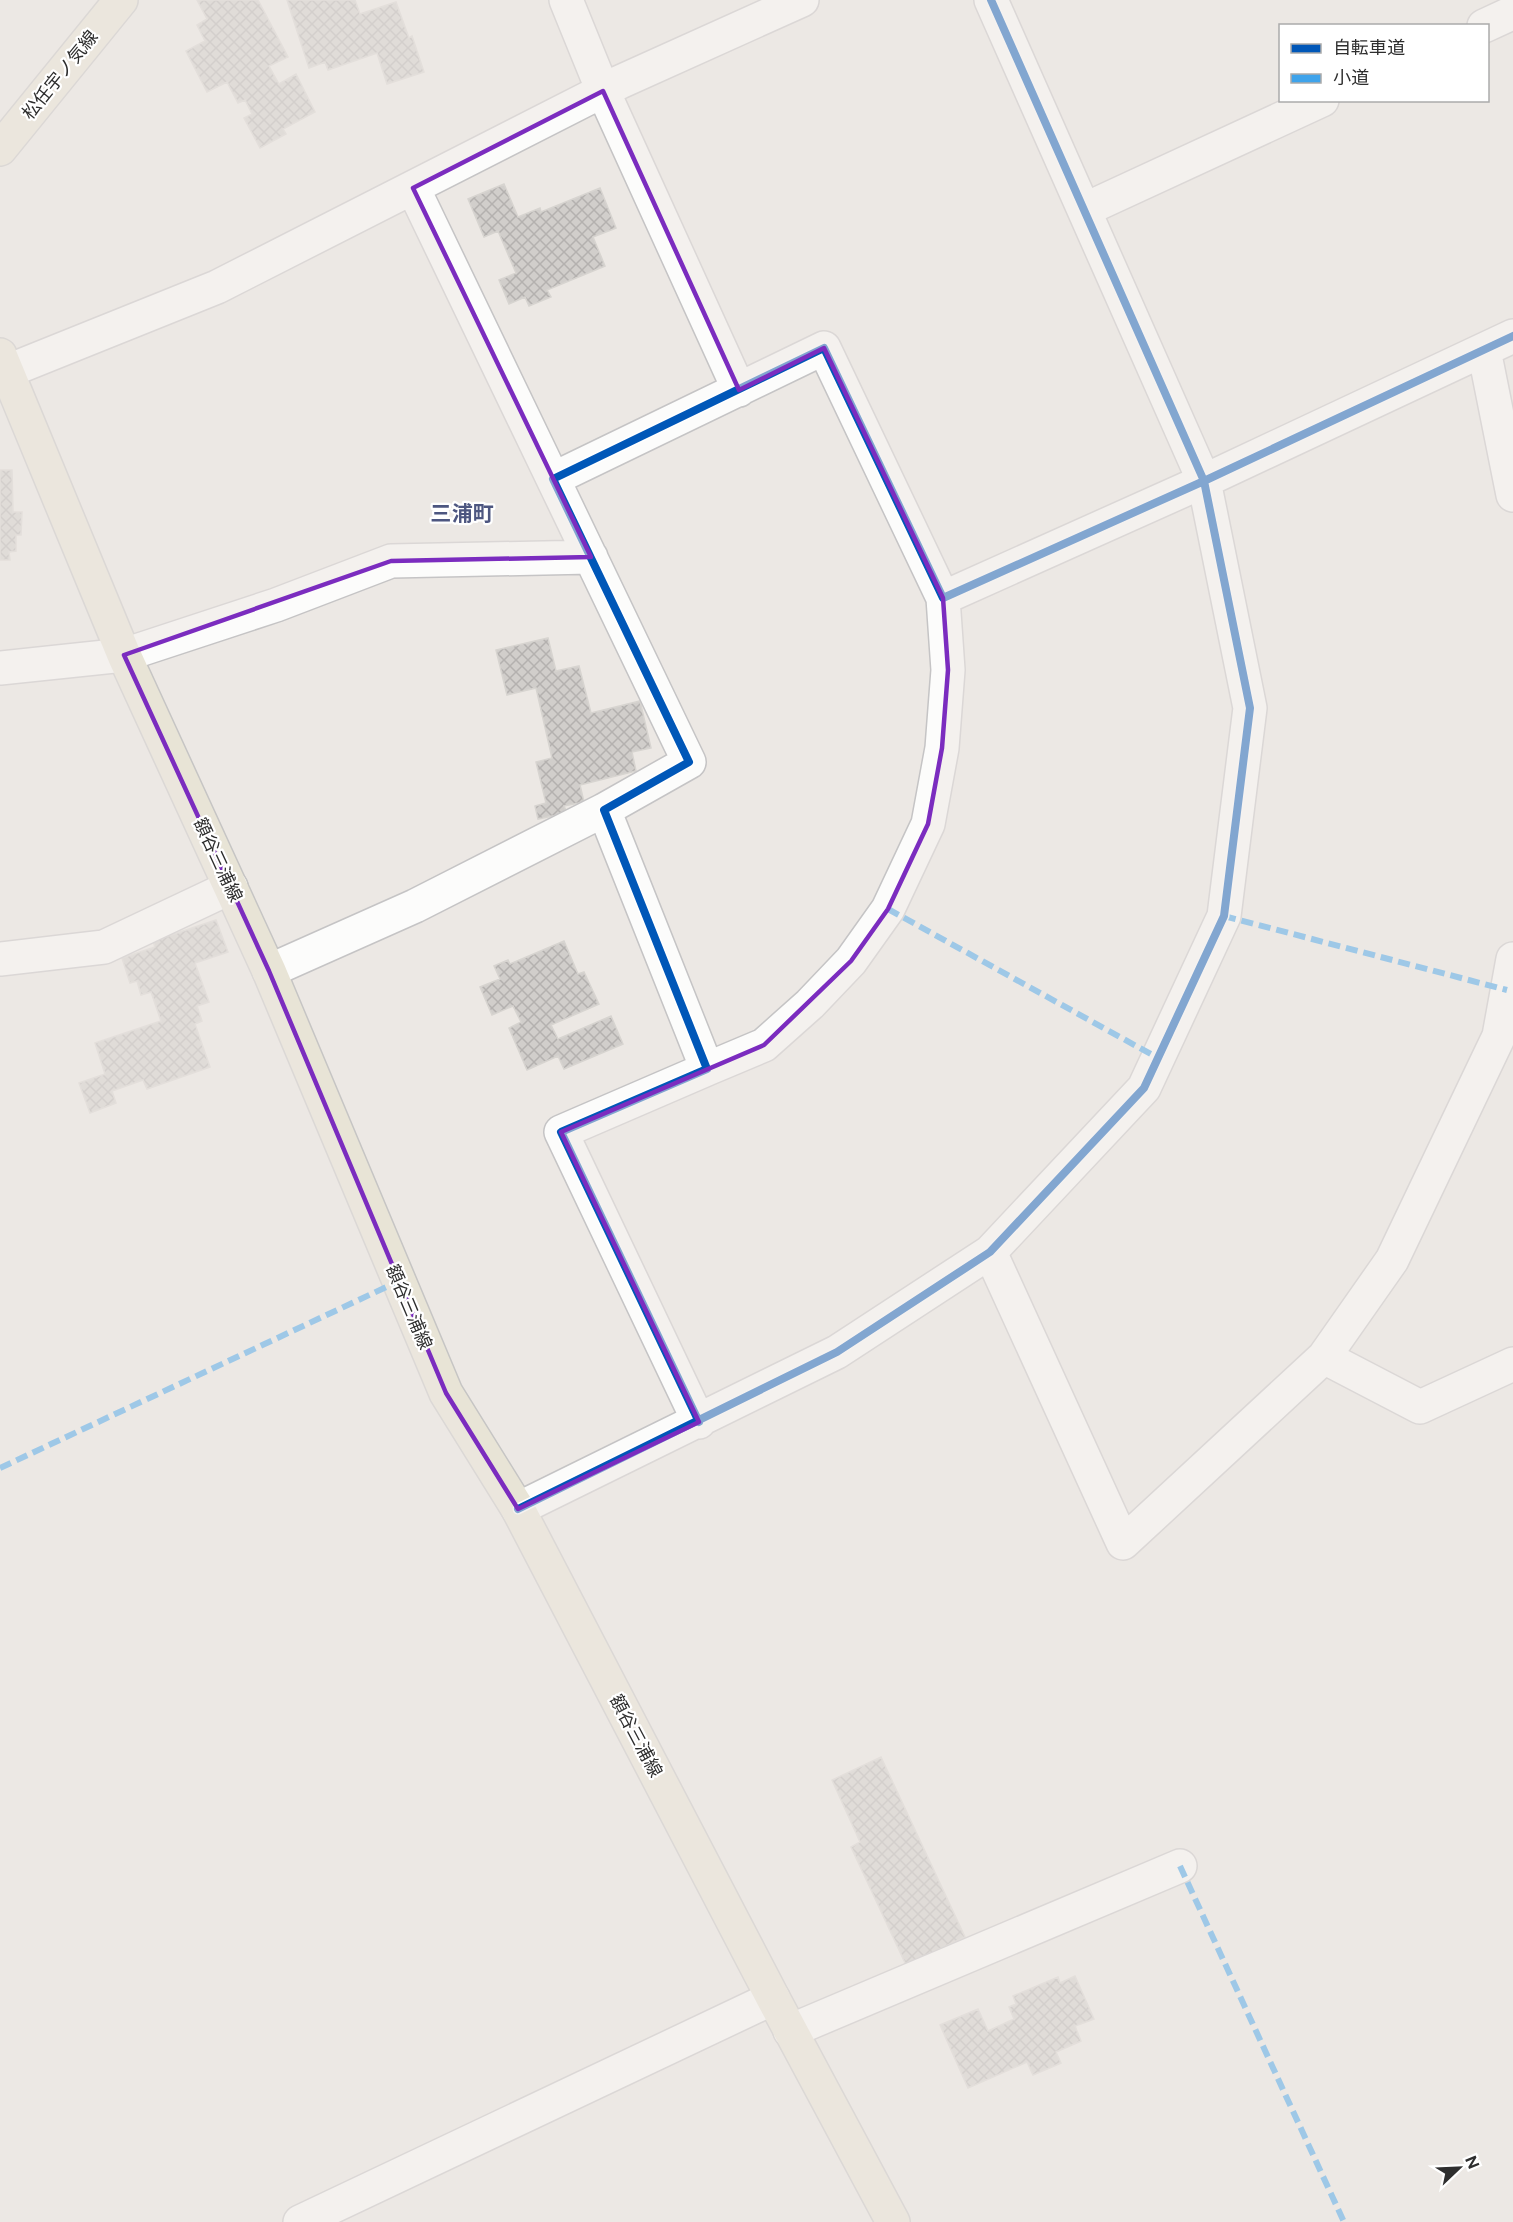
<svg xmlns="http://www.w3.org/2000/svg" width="1513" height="2222" viewBox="0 0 1513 2222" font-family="Figtree,'Noto Sans JP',sans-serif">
  <defs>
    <pattern id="building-cross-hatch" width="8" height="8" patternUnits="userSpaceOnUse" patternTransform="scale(1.5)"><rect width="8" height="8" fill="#d1cecb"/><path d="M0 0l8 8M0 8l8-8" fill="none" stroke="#b4b1af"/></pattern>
  </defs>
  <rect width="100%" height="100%" fill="#ece8e4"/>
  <!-- building -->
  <path fill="url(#building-cross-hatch)" stroke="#d7d4d0" stroke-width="1.5" d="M197 0H258L288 57 269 66 279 84 296 74 315 112 283 129 286 134 260 148 244 118 252 114 245 100 238 103 227 82 207 92 186 51 205 41 197 25 207 19Z
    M287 0H355L360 14 396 2 409 38 412 36 424 72 387 84 377 53 328 70 325 62 309 68Z
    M504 184 518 217 540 208 541 212 600 188 616 228 593 237 605 266 547 290 551 297 529 306 525 297 509 304 499 280 516 273 498 231 484 237 468 199Z
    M0 470H12L13 512H22L21 535H16V551L9 552 10 560H0Z
    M548 638 556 671 579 666 591 713 640 701 651 748 632 752 636 771 580 785 584 802 564 806 567 813 538 819 535 806 546 803 536 762 552 758 536 688 507 695 496 650Z
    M216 920 228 952 195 963 209 1002 197 1006 202 1021 195 1024 210 1067 147 1089 143 1080 112 1091 116 1103 90 1113 79 1083 105 1074 95 1043 161 1021 151 992 141 995 137 981 130 983 122 958 155 947 153 941Z
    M564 941 578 974 584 972 599 1004 551 1025 558 1039 611 1016 623 1044 564 1069 558 1056 527 1070 509 1028 521 1022 513 1006 492 1015 480 987 500 979 494 966 508 960 510 964Z
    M881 1757 965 1937 906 1965 851 1847 860 1842 832 1780Z
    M1075 1976 1094 2019 1075 2026 1081 2041 1056 2052 1061 2063 1033 2075 1027 2062 968 2088 940 2025 978 2009 988 2031 1014 2019 1009 2007 1016 2004 1013 1996 1058 1977 1060 1983Z"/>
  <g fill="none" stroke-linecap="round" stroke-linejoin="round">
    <!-- minor casing -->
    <g stroke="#c5c4c5" stroke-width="36">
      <path id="minor" d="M566 0 603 91 739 390
        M1484 26 1512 13
        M413 188 553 479
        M1084 210 1322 100
        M1484 350 1513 495
        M8 371 217 287 620 82 802 0
        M0 668 124 655 276 605 391 561 591 557
        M0 959 104 947 231 887
        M269 971 415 906 604 810
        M707 1069 764 1045 810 1004 851 961 888 909 928 824 942 748 948 670 943 598
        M990 1252 1123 1543 1324 1357 1392 1260 1499 1036 1513 959
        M1324 1357 1420 1407 1513 1364
        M699 1422 561 1132 707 1069 604 810 689 762 553 479 824 348 943 598 1204 481 1513 336
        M518 1509 837 1352 990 1252 1144 1088 1224 916 1250 708 1204 481 991 0
        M790 2031 1180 1866
        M300 2222 773 1998"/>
    </g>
    <!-- major casing -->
    <g stroke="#c6c5c4" stroke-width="36">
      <path id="major" d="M0 149 121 0
        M0 355 124 655 269 971 446 1393 518 1509 773 1998 893 2222"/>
    </g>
    <!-- minor -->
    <use href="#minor" stroke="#fcfcfb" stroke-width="33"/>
    <!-- major -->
    <use href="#major" stroke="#e8e4d6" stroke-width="33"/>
    <!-- quiet -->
    <path stroke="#3ea3eb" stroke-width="6" stroke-dasharray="12 6" stroke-linecap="butt" d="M888 909 1158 1058
      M1224 916 1507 990
      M0 1468 397 1282
      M1180 1866 1344 2222"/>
    <!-- cycleway casing -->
    <g stroke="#fff" stroke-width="11">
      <path id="cycleway" d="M699 1422 561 1132 707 1069 604 810 689 762 553 479 824 348 943 598 1204 481 1513 336
        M518 1509 837 1352 990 1252 1144 1088 1224 916 1250 708 1204 481 991 0"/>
    </g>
    <!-- cycleway -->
    <use href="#cycleway" stroke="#0057b8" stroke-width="8"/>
  </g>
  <!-- marked area -->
  <path d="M0 0H1513V2222H0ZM603 91 739 390 824 348 943 598 948 670 942 748 928 824 888 909 851 961 764 1045 561 1132 699 1422 518 1509 446 1393 269 971 124 655 391 561 591 557 413 188Z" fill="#ece8e4" fill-opacity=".55" fill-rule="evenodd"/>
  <path fill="none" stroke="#7b2cbf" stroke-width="4.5" stroke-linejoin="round" d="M603 91 739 390 824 348 943 598 948 670 942 748 928 824 888 909 851 961 764 1045 561 1132 699 1422 518 1509 446 1393 269 971 124 655 391 561 591 557 413 188Z"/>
  <g text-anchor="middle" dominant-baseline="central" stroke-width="4.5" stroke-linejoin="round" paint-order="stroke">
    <!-- street labels -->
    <g font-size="18" fill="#2e2e2e" stroke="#fff">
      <text transform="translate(60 75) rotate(-51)">松任宇ノ気線</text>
      <text transform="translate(218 860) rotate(65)">額谷三浦線</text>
      <text transform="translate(409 1307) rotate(67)">額谷三浦線</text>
      <text transform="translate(636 1736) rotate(62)">額谷三浦線</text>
    </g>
    <!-- quarter labels -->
    <g font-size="21" font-weight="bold" fill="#4d5680" stroke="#fff">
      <text x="462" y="513">三浦町</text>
    </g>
  </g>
  <!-- legend -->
  <rect x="1279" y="24" width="210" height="78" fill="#ffffff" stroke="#ababab" stroke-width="1.5"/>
  <rect x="1291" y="44" width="30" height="9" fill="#0057b8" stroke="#ababab" stroke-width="1.5"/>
  <text x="1333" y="54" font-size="18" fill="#2e2e2e">自転車道</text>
  <rect x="1291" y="74" width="30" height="9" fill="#3ea3eb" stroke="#ababab" stroke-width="1.5"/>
  <text x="1333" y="84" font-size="18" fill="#2e2e2e">小道</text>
  <!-- north arrow -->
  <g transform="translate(1459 2168) rotate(67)" stroke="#ffffff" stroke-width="4.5" paint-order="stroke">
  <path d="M0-4.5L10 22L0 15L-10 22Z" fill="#2e2e2e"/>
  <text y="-9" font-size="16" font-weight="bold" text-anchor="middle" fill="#2e2e2e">N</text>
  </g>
</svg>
